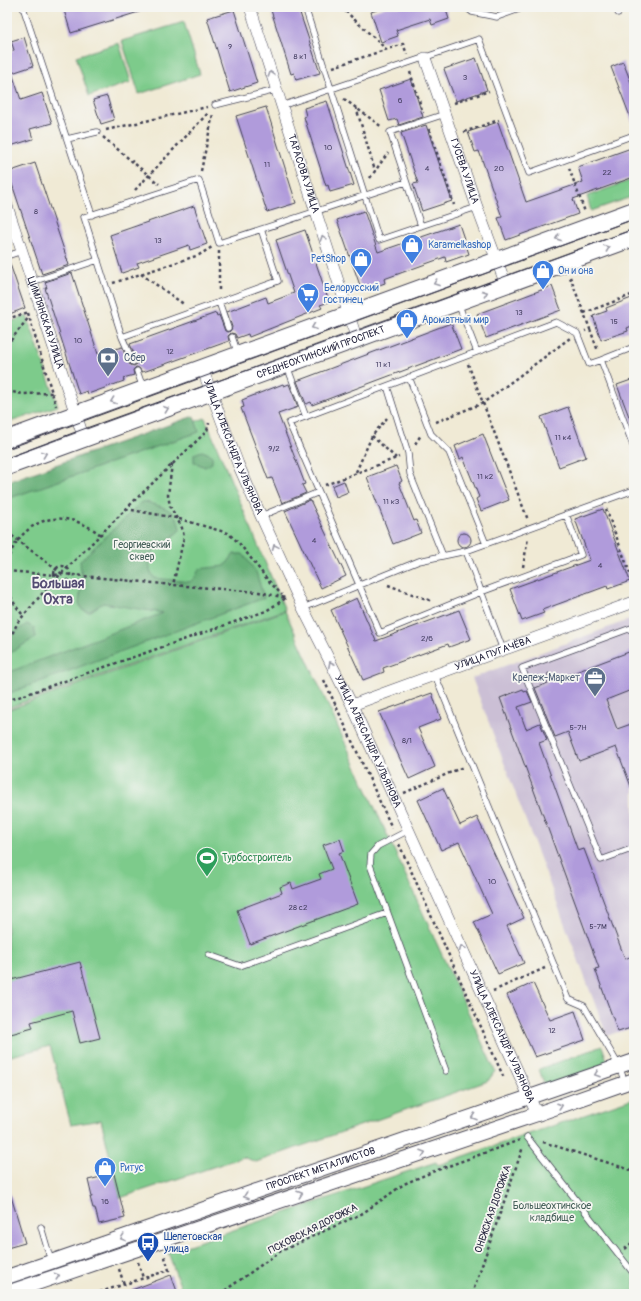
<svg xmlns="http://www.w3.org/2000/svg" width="641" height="1301" viewBox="0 0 641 1301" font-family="Pangolin,sans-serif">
  <rect width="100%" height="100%" fill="#f6f6f2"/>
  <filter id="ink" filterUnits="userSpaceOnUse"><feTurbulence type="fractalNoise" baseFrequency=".025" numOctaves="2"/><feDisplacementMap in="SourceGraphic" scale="8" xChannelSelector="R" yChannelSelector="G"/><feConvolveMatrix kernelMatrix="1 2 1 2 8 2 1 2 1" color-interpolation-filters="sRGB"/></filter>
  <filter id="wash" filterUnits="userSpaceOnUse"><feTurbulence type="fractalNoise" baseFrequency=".012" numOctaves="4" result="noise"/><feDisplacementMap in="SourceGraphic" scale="16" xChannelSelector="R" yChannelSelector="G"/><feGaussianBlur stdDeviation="0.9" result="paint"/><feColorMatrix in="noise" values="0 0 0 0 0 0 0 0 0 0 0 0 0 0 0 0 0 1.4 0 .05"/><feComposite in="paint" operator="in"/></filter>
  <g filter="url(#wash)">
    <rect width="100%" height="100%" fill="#f0ead5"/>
    <!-- industrial -->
    <path fill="#cbbfd5" d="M634 618V1026L607 1036 472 678Z"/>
    <!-- green -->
    <path fill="#7dcb8b" stroke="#507663" d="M184 22 200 74 139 94 122 41Z
      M119 43 131 82 89 96 76 56Z
      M634 179V196L591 211 587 196Z
      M27 316 58 406 7 423V323Z
      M205 418 285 610 7 708V490Z
      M285 611 495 1071 488 1081 256 1162 243 1157 120 1198 101 1120 71 1125 50 1046 7 1057V710Z
      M602 1046 608 1063 545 1086 539 1069Z
      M634 1098V1294H183L168 1252 436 1162 438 1165Z"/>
    <!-- forest -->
    <path fill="#66af77" stroke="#446859" d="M194 416 199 432 7 499V482Z
      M202 451 212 455V463L205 467 194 462V454Z
      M143 501C163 508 177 507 180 530L165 543 155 549 149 559 150 570 154 578 190 582 196 576 199 569 225 566 234 554H243L256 572 264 598 7 694V673L163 613 103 603 89 612 82 610 79 603 82 580 80 561Z
      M27 624 34 628 36 637 7 655V638Z"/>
    <g id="blocks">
      <!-- building -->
      <path fill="#b09bdb" d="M63 7H145V10L71 33Z
        M270 7H298L320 73 296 80 294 73 291 74Z
        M386 7H445L449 19 432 25 430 19 396 30 398 36 381 42 371 12Z
        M234 10 257 83 230 92 207 18Z
        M24 37 33 66 12 73 21 100 42 93 52 123 30 129 33 139 7 147V53L14 50 11 41Z
        M476 58 487 90 456 101 444 69Z
        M623 62 634 90V124H633L611 67Z
        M411 79 423 117 399 125 397 119 389 121 379 90Z
        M107 96 114 120 101 124 93 100Z
        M327 101 354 185 330 192 328 185 326 186 304 117 306 116 304 108Z
        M266 107 296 203 267 212 236 116Z
        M498 122 526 202 583 182 578 167 634 147V177L573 199 578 214 506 240 498 218 502 217 479 151 475 152 468 132Z
        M426 125 452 201 422 211 413 184 418 183 401 133Z
        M35 163 69 265 42 274 8 172Z
        M194 206 207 244 190 250 189 245 137 263 139 267 122 273 110 235Z
        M364 211 378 252 459 224 469 254 446 262 445 257 384 279 385 283 362 291 337 220Z
        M305 230 329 302 320 305 322 308 249 337 248 334 237 338 235 334 231 333 228 336 229 341 146 371 142 372 139 368 136 367 133 370 134 375 123 378 124 381 88 394 87 391 79 394 45 288H47L45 282 72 273 98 354 122 347 129 364 134 366 137 364V361L130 344 216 313 217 316 219 315 225 331 229 332 231 330 232 327 227 312 266 297 268 303 294 293 276 240Z
        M7 261H9L25 308 7 315Z
        M552 286 561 310 486 338 477 314Z
        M634 297V325L627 328 628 331 601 340 593 316 607 311 606 308Z
        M451 323 461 349 312 405 311 402 306 404 297 381Z
        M634 379V427H633L617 385Z
        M283 384 284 386 289 384 298 407 278 414 305 484 302 485 306 493 282 503 272 478 268 479 241 408 244 407 242 400Z
        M568 407 586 457 559 467 541 417Z
        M483 434 509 500 481 511 476 499 479 497 463 457 460 459 455 446Z
        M396 466 402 481 399 483 414 521 416 520 421 533 393 544 367 477Z
        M344 481 348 492 336 497 332 486Z
        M310 500 346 576 321 588 285 511Z
        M603 509 630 581 608 589 607 586 542 610 544 613 522 621 510 589 590 560 575 519Z
        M457 540a7 7 0 1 1 14 0a7 7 0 1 1-14 0Z
        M357 598 376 641 459 610 471 639 449 647 448 644 383 668 384 672 363 680 331 610Z
        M634 650V689L606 700 617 729 634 723 633 792 616 747 579 761 568 732 555 737 535 688 548 683V673L560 678Z
        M523 689 524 692 527 691 532 702 518 707 526 729 540 723 547 740 539 743 578 851 584 849 625 959 634 955V1027L618 1032 595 969 599 968 500 698Z
        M432 693 441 719 418 728 435 767 409 779 379 712Z
        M443 788 460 825 477 817 524 918 507 926 524 963 498 974 474 922 492 914 459 842 441 850 418 800Z
        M340 839 344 851 339 853 358 904 250 944 237 910 282 893 280 887 291 883 293 889 321 879 319 874 332 869 323 845Z
        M80 962 100 1038 80 1043 72 1011 31 1022 33 1028 7 1035V981Z
        M533 983 550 1020 575 1011 585 1040 535 1057 507 995Z
        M114 1174 125 1218 99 1224 95 1208H93L90 1197H92L88 1180Z
        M7 1193H10L25 1243 7 1248Z
        M171 1275 178 1294H124V1293Z"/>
    </g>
  </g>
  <g filter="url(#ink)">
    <use href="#blocks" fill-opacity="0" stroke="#414052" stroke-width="1"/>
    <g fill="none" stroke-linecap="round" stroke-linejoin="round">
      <!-- service casing -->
      <g stroke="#414052" stroke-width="7">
        <path id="service" d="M23 7 92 215
          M305 7 379 240 477 207
          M466 7 472 12 497 17 525 7
          M616 7 618 13
          M215 105 276 90
          M281 106 479 39 529 173 634 135
          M67 139 97 132
          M421 226 390 132 445 114
          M7 256 22 251
          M32 282 98 260
          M219 302 228 328
          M458 303 477 352
          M122 337 278 281 261 229
          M232 337 238 354
          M634 347 601 360 634 448
          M133 362 122 337 84 217 199 180 219 243 406 182
          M287 366 306 417
          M137 371 143 388
          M409 377 431 434 449 452 486 544
          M387 386 408 453 410 474 443 556
          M566 514 581 555 481 592 380 633 289 423 556 322 577 333 589 364 601 360
          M261 516 319 492
          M466 551 503 650
          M303 608 419 561 466 551 634 490
          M634 627 522 668 601 860 634 848
          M435 675 568 999 584 1006 619 1066 625 1083
          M409 830 378 846 371 854 370 865 446 1071
          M209 955 240 966 387 913
          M527 1137 634 1274
          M41 1227 51 1261"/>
      </g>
      <!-- minor casing -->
      <g stroke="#414052" stroke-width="12">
        <g id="minor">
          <path id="s1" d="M250 7 357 340"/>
          <path id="s2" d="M425 58 477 207 506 285"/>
          <path id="s3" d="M7 206 84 439"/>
          <path id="s4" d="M202 368 238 464 261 516 303 608 352 705 537 1114"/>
          <path id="s5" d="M352 705 634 602"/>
        </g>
      </g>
      <!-- tertiary casing -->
      <g stroke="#414052" stroke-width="16">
        <g id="tertiary">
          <path id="s6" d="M7 1277 634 1061"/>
          <path d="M7 1293 537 1114 634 1080"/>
        </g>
      </g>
      <!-- secondary casing -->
      <g stroke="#414052" stroke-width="18">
        <g id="secondary">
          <path d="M7 439 634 210"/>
          <path id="s7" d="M7 467 634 238"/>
        </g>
      </g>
      <!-- path -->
      <path stroke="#414052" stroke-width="2.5" stroke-dasharray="3 3" stroke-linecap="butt" d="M341 7 386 49
        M333 67 403 44 407 54
        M410 72 423 113
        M344 99 382 127
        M454 103 489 91
        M356 107 375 171
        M429 129 454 205
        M106 130 207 107
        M464 132 499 120
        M103 137 159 184
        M569 168 585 212
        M201 171 213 114
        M370 178 388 153
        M135 190 209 112
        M219 251V292
        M141 274 185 305
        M570 277 590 329 585 331
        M113 283 199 255 212 247
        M28 313 56 406
        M584 313 634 294
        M7 319 29 312
        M590 329 598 351
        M7 345 29 317
        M468 364 528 520
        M7 391 23 394 52 393
        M436 422 483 403 570 338
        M372 436 396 458
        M415 444 421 435
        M172 464 168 495 170 506 182 528 184 537 173 585
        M356 472 372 436 387 418
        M325 485 399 457
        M126 509 176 518 228 533 239 543 267 579 282 595
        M606 509 634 584
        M7 532 62 574
        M7 561C24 516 63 506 101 535
        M54 574a8 8 0 1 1 16 0a8 8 0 1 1-16 0Z
        M523 567 528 538
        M7 571 54 575 63 574 173 585 259 592 286 598
        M7 585C10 597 15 606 23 615
        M388 585 432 601
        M7 644 18 622 47 588 136 499 207 431 209 423
        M324 680 392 828
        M7 701 266 611 286 598
        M404 793 463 767
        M399 844 504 1078
        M493 991 545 968
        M543 1142 634 1171
        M625 1249 634 1241
        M138 1262 143 1278
        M119 1269 124 1284
        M94 1294 169 1270 164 1254
        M220 1294 281 1251 363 1213 404 1184 432 1172 520 1140
        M472 1294 523 1147
        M625 1294 634 1289"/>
      <!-- service -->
      <use href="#service" stroke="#fff" stroke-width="5.5"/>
      <!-- minor -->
      <use href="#minor" stroke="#fff" stroke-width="11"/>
      <!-- tertiary -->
      <use href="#tertiary" stroke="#fff" stroke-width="14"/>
      <!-- secondary -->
      <use href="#secondary" stroke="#fff" stroke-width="16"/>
      <!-- tram -->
      <path stroke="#22223b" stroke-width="1" d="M7 449 634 219
        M7 458 81 430 354 332 634 229"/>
    </g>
    <!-- one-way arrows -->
    <defs><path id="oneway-chevron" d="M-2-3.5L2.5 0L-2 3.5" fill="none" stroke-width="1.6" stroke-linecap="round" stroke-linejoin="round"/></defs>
    <g stroke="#9c9ca7">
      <use href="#oneway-chevron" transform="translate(271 74) rotate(-108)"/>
      <use href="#oneway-chevron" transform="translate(323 238) rotate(-108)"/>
      <use href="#oneway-chevron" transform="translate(558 238) rotate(160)"/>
      <use href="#oneway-chevron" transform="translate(607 248) rotate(-20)"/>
      <use href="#oneway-chevron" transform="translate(436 283) rotate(160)"/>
      <use href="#oneway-chevron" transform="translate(485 293) rotate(-20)"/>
      <use href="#oneway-chevron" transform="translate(314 327) rotate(160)"/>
      <use href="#oneway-chevron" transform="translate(113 401) rotate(160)"/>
      <use href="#oneway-chevron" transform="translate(166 409) rotate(-20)"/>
      <use href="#oneway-chevron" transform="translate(44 454) rotate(-20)"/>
      <use href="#oneway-chevron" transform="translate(275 547) rotate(-114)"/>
      <use href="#oneway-chevron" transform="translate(331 664) rotate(-117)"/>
      <use href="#oneway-chevron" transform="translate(462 948) rotate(-114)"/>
      <use href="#oneway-chevron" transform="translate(597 1074) rotate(161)"/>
      <use href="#oneway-chevron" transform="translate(560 1106) rotate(-19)"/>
      <use href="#oneway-chevron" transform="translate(474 1117) rotate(161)"/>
      <use href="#oneway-chevron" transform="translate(423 1153) rotate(-19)"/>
      <use href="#oneway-chevron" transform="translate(300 1194) rotate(-19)"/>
      <use href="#oneway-chevron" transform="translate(246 1196) rotate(161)"/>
      <use href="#oneway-chevron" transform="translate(123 1238) rotate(161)"/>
      <use href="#oneway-chevron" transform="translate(57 1276) rotate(-18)"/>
    </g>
  </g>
  <!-- icons -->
  <defs>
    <g id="shop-pin" transform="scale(1.15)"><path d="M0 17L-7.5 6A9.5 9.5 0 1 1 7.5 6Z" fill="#3f7fe0" stroke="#f6f6f2"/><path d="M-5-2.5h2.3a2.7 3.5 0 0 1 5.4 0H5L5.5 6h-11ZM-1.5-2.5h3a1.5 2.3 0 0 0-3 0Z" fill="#fff"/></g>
    <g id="supermarket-pin" transform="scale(1.15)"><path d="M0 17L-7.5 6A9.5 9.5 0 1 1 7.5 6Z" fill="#3f7fe0" stroke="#f6f6f2"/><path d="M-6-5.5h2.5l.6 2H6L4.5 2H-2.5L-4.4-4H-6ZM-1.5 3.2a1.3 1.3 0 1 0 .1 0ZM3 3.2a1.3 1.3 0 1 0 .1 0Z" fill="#fff"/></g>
    <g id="bank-pin" transform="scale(1.15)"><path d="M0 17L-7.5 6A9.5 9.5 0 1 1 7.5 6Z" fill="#5c6f8a" stroke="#f6f6f2"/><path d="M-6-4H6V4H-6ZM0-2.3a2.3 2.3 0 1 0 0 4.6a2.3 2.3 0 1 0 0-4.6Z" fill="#fff"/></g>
    <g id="office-pin" transform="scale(1.15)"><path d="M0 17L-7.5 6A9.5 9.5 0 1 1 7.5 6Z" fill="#5c6f8a" stroke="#f6f6f2"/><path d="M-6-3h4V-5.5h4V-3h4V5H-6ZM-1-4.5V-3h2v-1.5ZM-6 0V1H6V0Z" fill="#fff"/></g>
    <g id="stadium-pin" transform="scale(1.15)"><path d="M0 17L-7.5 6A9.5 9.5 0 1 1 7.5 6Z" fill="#2e9e5b" stroke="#f6f6f2"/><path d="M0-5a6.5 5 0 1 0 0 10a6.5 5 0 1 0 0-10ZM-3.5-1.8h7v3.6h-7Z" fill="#fff"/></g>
    <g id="bus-pin" transform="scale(1.15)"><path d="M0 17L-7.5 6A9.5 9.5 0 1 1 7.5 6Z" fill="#1a4fb4" stroke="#f6f6f2"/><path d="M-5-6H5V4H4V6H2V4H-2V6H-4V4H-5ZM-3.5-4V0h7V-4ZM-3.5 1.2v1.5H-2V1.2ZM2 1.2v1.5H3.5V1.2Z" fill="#fff"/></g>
  </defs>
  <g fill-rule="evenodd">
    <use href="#shop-pin" x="412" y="245"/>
    <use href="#shop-pin" x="361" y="259"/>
    <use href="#shop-pin" x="543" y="271"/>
    <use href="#supermarket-pin" x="308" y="294"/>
    <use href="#shop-pin" x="407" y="320"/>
    <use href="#bank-pin" x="108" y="358"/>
    <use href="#office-pin" x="595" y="678"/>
    <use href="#stadium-pin" x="207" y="858"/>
    <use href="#shop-pin" x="105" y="1168"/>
    <use href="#bus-pin" x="148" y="1243"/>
  </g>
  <g text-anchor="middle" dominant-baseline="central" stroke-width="3.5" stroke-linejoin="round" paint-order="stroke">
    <!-- number labels -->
    <g font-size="8" fill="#464063">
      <text x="230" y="46">9</text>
      <text x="300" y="56">8 к1</text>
      <text x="465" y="77">3</text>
      <text x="400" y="100">6</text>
      <text x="328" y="147">10</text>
      <text x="267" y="164">11</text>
      <text x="427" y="168">4</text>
      <text x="499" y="168">20</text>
      <text x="607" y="172">22</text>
      <text x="36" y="211">8</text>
      <text x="158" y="240">13</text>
      <text x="519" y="312">13</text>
      <text x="614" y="321">15</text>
      <text x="78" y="340">10</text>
      <text x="170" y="351">12</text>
      <text x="383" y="364">11 к1</text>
      <text x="563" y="437">11 к4</text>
      <text x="274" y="448">9/2</text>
      <text x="485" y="476">11 к2</text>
      <text x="391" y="501">11 к3</text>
      <text x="314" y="540">4</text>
      <text x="600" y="565">4</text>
      <text x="427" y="638">2/6</text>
      <text x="578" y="727">5-7Н</text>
      <text x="407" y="740">8/1</text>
      <text x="492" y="881">10</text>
      <text x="298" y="907">28 с2</text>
      <text x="598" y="926">5-7М</text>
      <text x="552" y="1030">12</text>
      <text x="105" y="1201">16</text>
    </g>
    <!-- street labels -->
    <g font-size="10" fill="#22223b" stroke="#f6f6f2">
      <text stroke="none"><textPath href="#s2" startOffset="120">ГУСЕВА УЛИЦА</textPath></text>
      <text stroke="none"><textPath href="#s1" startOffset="175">ТАРАСОВА УЛИЦА</textPath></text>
      <text stroke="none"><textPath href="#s3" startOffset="123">ЦИМЛЯНСКАЯ УЛИЦА</textPath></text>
      <text stroke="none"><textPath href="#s7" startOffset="334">СРЕДНЕОХТИНСКИЙ ПРОСПЕКТ</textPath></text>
      <text stroke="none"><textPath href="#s4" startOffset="85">УЛИЦА АЛЕКСАНДРА УЛЬЯНОВА</textPath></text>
      <text stroke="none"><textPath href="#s5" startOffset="150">УЛИЦА ПУГАЧЁВА</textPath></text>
      <text stroke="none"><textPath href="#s4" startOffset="409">УЛИЦА АЛЕКСАНДРА УЛЬЯНОВА</textPath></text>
      <text stroke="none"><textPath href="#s4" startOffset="733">УЛИЦА АЛЕКСАНДРА УЛЬЯНОВА</textPath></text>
      <text stroke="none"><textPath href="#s6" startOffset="332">ПРОСПЕКТ МЕТАЛЛИСТОВ</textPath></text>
      <text transform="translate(493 1209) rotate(-71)">ОНЕЖСКАЯ ДОРОЖКА</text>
      <text transform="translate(313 1229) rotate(-27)">ПСКОВСКАЯ ДОРОЖКА</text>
    </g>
    <!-- shop labels -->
    <g font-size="10" fill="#366cbe" stroke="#f6f6f2" text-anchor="start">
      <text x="428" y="245">Karamelkashop</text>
      <text x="346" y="259" text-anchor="end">PetShop</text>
      <text x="558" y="271">Он и она</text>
      <text x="324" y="288">Белорусский<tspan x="324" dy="12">гостинец</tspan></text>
      <text x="422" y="320">Ароматный мир</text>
      <text x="120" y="1168">Ритус</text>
    </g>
    <!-- service labels -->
    <g font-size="10" fill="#4e5e75" stroke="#f6f6f2" text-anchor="start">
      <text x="124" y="358">Сбер</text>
      <text x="580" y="678" text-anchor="end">Крепеж-Маркет</text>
    </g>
    <!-- park labels -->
    <g font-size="10" fill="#425d57" stroke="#f6f6f2">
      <text x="142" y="545">Георгиевский<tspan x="142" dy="12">сквер</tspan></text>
      <text x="552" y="1206">Большеохтинское<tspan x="552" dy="12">кладбище</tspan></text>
    </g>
    <!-- leisure labels -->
    <g font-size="10" fill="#27864d" stroke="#f6f6f2" text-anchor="start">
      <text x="222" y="858">Турбостроитель</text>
    </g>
    <!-- transit labels -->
    <g font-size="10" fill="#164399" stroke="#f6f6f2" text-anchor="start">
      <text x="164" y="1237">Шепетовская<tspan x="164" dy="12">улица</tspan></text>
    </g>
    <!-- district labels -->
    <g font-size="14" font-weight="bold" fill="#544c73" stroke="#f6f6f2">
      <text x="58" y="583">Большая<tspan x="58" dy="16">Охта</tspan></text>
    </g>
  </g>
  <!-- margin -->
  <rect width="641" height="1301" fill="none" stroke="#f6f6f2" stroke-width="24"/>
</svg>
